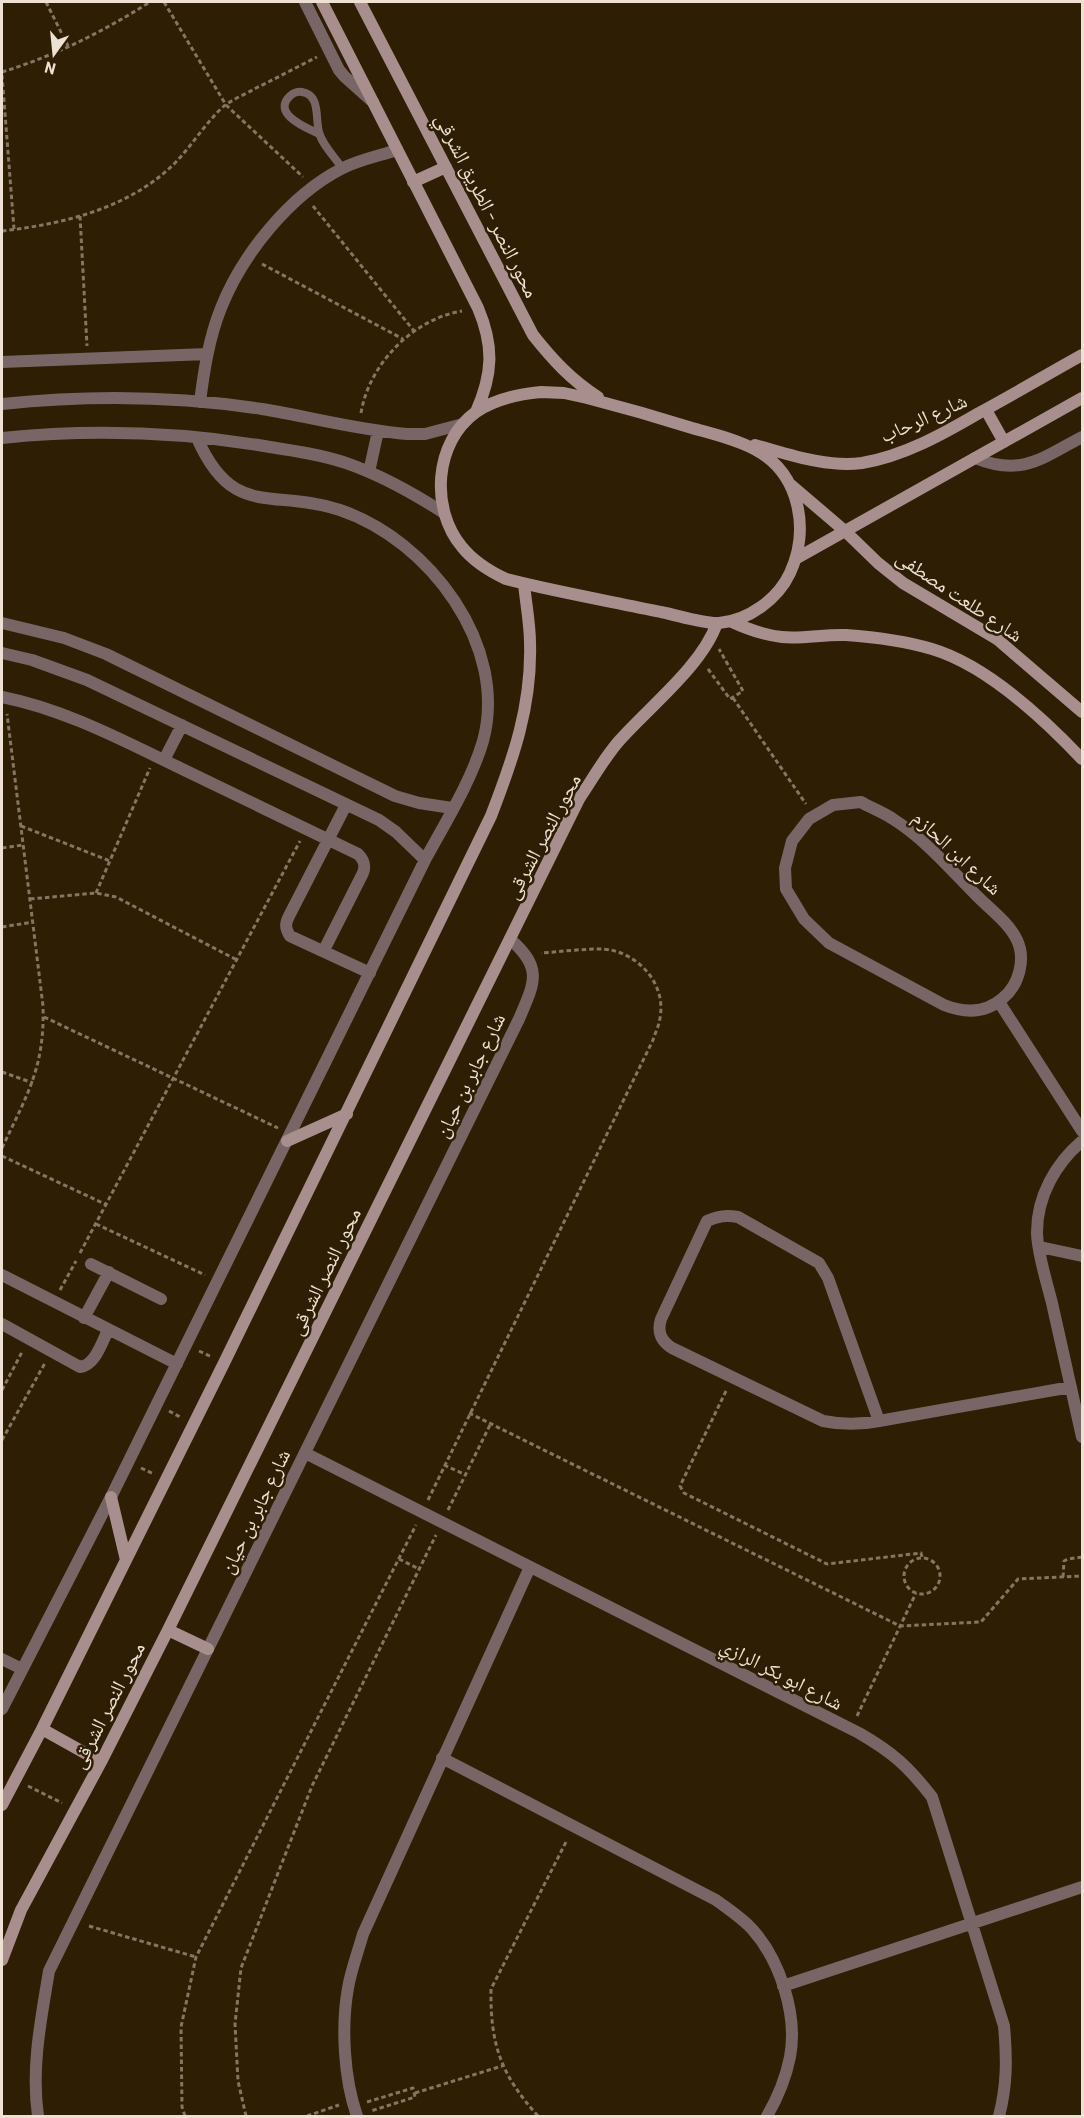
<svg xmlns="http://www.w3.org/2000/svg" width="1084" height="2118" viewBox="0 0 1084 2118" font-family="Barlow,'Noto Naskh Arabic',sans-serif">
  <rect width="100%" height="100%" fill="#2d1e04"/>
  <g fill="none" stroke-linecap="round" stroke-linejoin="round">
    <!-- path -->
    <path stroke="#847661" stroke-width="3" stroke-dasharray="4.5 3" stroke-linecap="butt" d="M46 2 69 48
      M164 2 226 105 303 177
      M2 72C57 55 102 32 150 2
      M2 75 14 229
      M313 206 414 331
      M80 216 87 346
      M2 231C63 224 127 209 173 165 192 146 205 123 224 106 233 99 246 94 256 88 277 78 297 67 317 57
      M262 264 403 339
      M361 413C369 364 413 319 462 311
      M708 669 730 699 743 691 719 649
      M733 698 806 804
      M21 826 110 861
      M2 848 23 845
      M96 893 150 768
      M30 899 96 893 116 897 237 960
      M2 927 33 922
      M44 1017 278 1128
      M2 1072 33 1083
      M2 1148C27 1095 45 1067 43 1006L7 714
      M2 1156 107 1205
      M96 1224 205 1275
      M80 1253 300 841
      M60 1290 76 1261
      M199 1351 212 1357
      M2 1390 22 1352
      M726 1391 680 1486 684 1493 827 1564 921 1553 922 1557
      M169 1411 182 1418
      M469 1413 900 1626 981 1622 1018 1579 1082 1576
      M2 1440 45 1363
      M444 1465 466 1475
      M141 1468 154 1474
      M428 1500 653 1040C655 1033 659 1026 660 1018 666 986 642 957 611 950 596 947 558 952 541 953
      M448 1510 491 1423
      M904 1576a18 18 0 1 1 36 0a18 18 0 1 1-36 0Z
      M399 1559 419 1569
      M1063 1577 1064 1561 1068 1559 1082 1557
      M857 1716 916 1593
      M28 1786 62 1803
      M89 1926 196 1957
      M415 2093 502 2066
      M367 2102 413 2088 415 2097 371 2111
      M185 2116 182 2107 181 2027 196 1957 416 1525
      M246 2116 238 2081 235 2024 241 1968 312 1786 436 1535
      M307 2116 339 2105
      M538 2116C501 2075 490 2044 491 1989L567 1840"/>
    <!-- lane -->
    <path stroke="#776665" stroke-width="8" d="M319 134C307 128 271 114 290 96 293 93 298 91 302 92 321 95 315 119 319 132 322 145 335 157 342 168"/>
    <!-- street -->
    <path stroke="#776665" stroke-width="12" d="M305 2 339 70 345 77 373 102
      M2 362 207 354
      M200 402C204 370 209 338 221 308 242 255 289 196 341 169 358 160 379 156 397 150
      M2 404C88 395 177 396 262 409 311 417 358 430 407 434H425L463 424
      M2 438C91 429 182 432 270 447 296 451 322 455 346 463 381 475 413 493 444 513
      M975 458C1022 477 1042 458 1082 437
      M369 472 378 431
      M2 623 64 638 106 654 395 796 419 803 452 808
      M2 653 32 660 87 680 379 820 396 832 425 860
      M2 697C63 709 120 739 176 766 236 795 297 824 358 854 364 860 366 865 363 873L324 950
      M164 760 182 725
      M861 802C871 808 883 812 893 819 925 839 951 870 977 896 990 909 1009 923 1017 940 1026 959 1019 985 1003 998 985 1014 964 1013 944 1005L829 943 804 919 786 889 785 868 792 841 809 819 833 805Z
      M346 805 289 916C285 924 285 928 290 936L370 973
      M999 1002 1082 1131
      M1082 1141C1056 1163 1037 1196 1037 1232 1037 1252 1047 1283 1052 1303 1062 1348 1072 1392 1082 1437
      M1040 1247 1082 1256
      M91 1264 161 1299
      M2 1275 177 1364
      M84 1318 109 1272
      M2 1324 80 1367C95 1365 102 1343 108 1330
      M879 1421C859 1425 843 1425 823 1421L672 1348C661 1341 657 1332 661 1319L707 1221C718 1216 726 1215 738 1217L819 1263 828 1278 879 1421 1071 1387
      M305 1453 859 1733C892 1752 908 1766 932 1797L1004 2026C1007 2058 1007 2086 999 2116
      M2 1659 22 1669
      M2 1709 111 1497 425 860C445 823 471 782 483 741 509 646 429 540 340 510 272 488 233 520 197 438
      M442 1758 716 1900C728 1909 742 1918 752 1929 780 1960 798 2015 790 2057 786 2077 777 2099 767 2116
      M783 1986 1082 1887
      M38 2116C31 2068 41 2019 49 1971L519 1019C535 982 543 968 510 939
      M357 2116C344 2079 341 2027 348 1988 351 1970 358 1952 363 1934L530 1567"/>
    <!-- secondary -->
    <path stroke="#a88e8c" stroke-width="12" d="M322 2 478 308C494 346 493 374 476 412
      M360 2 533 335C552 359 571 380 598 397
      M413 182 446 167
      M541 392 564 393 587 398C622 407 657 417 692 428 713 434 736 439 756 450 800 474 810 530 790 573 778 599 748 621 719 623 703 624 677 615 661 612 609 601 557 592 506 579 489 571 474 562 462 547 430 509 434 442 476 412 495 399 519 394 541 392Z
      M986 410 1004 442
      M755 445C788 454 827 468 862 463 904 456 943 434 979 413 1014 394 1048 374 1082 355
      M791 485 846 532 878 563 903 583 997 639 1082 712
      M797 558 1082 398
      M730 621C747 629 763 635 782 637 803 639 825 634 846 635 874 637 905 641 932 649 986 665 1044 719 1082 759
      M287 1141 347 1114
      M111 1497 126 1560
      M168 1630 208 1649
      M42 1729 101 1762
      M2 1805 42 1729 224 1363 491 816C513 759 532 706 530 643 530 624 526 604 524 584
      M2 1960 21 1910 101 1762 168 1630 579 799C592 780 604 758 619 741 649 707 702 666 717 623"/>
  </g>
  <g text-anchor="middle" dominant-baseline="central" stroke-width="5" stroke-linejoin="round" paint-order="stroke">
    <!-- street labels -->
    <g font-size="20" fill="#ece1d2" stroke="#2d1e04">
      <text transform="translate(488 205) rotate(63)">محور النصر - الطريق الشرقي</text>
      <text transform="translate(923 417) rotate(-24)">شارع الرحاب</text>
      <text transform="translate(960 595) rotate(34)">شارع طلعت مصطفى</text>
      <text transform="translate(542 836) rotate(-62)">محور النصر الشرقى</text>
      <text transform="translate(958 852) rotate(43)">شارع ابن الحازم</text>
      <text transform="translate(469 1075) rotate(-64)">شارع جابر بن حيان</text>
      <text transform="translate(324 1271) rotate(-64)">محور النصر الشرقى</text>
      <text transform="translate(254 1511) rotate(-64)">شارع جابر بن حيان</text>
      <text transform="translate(782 1673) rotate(27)">شارع ابو بكر الرازي</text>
      <text transform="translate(107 1705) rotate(-63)">محور النصر الشرقى</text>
    </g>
  </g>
  <!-- border -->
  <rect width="1084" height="2118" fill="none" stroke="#ece1d2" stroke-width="6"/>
  <!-- north arrow -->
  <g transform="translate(54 54) rotate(195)" stroke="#2d1e04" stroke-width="4.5" paint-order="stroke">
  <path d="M0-4.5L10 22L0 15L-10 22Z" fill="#ece1d2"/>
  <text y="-9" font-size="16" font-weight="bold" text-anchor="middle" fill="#ece1d2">N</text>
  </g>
</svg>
